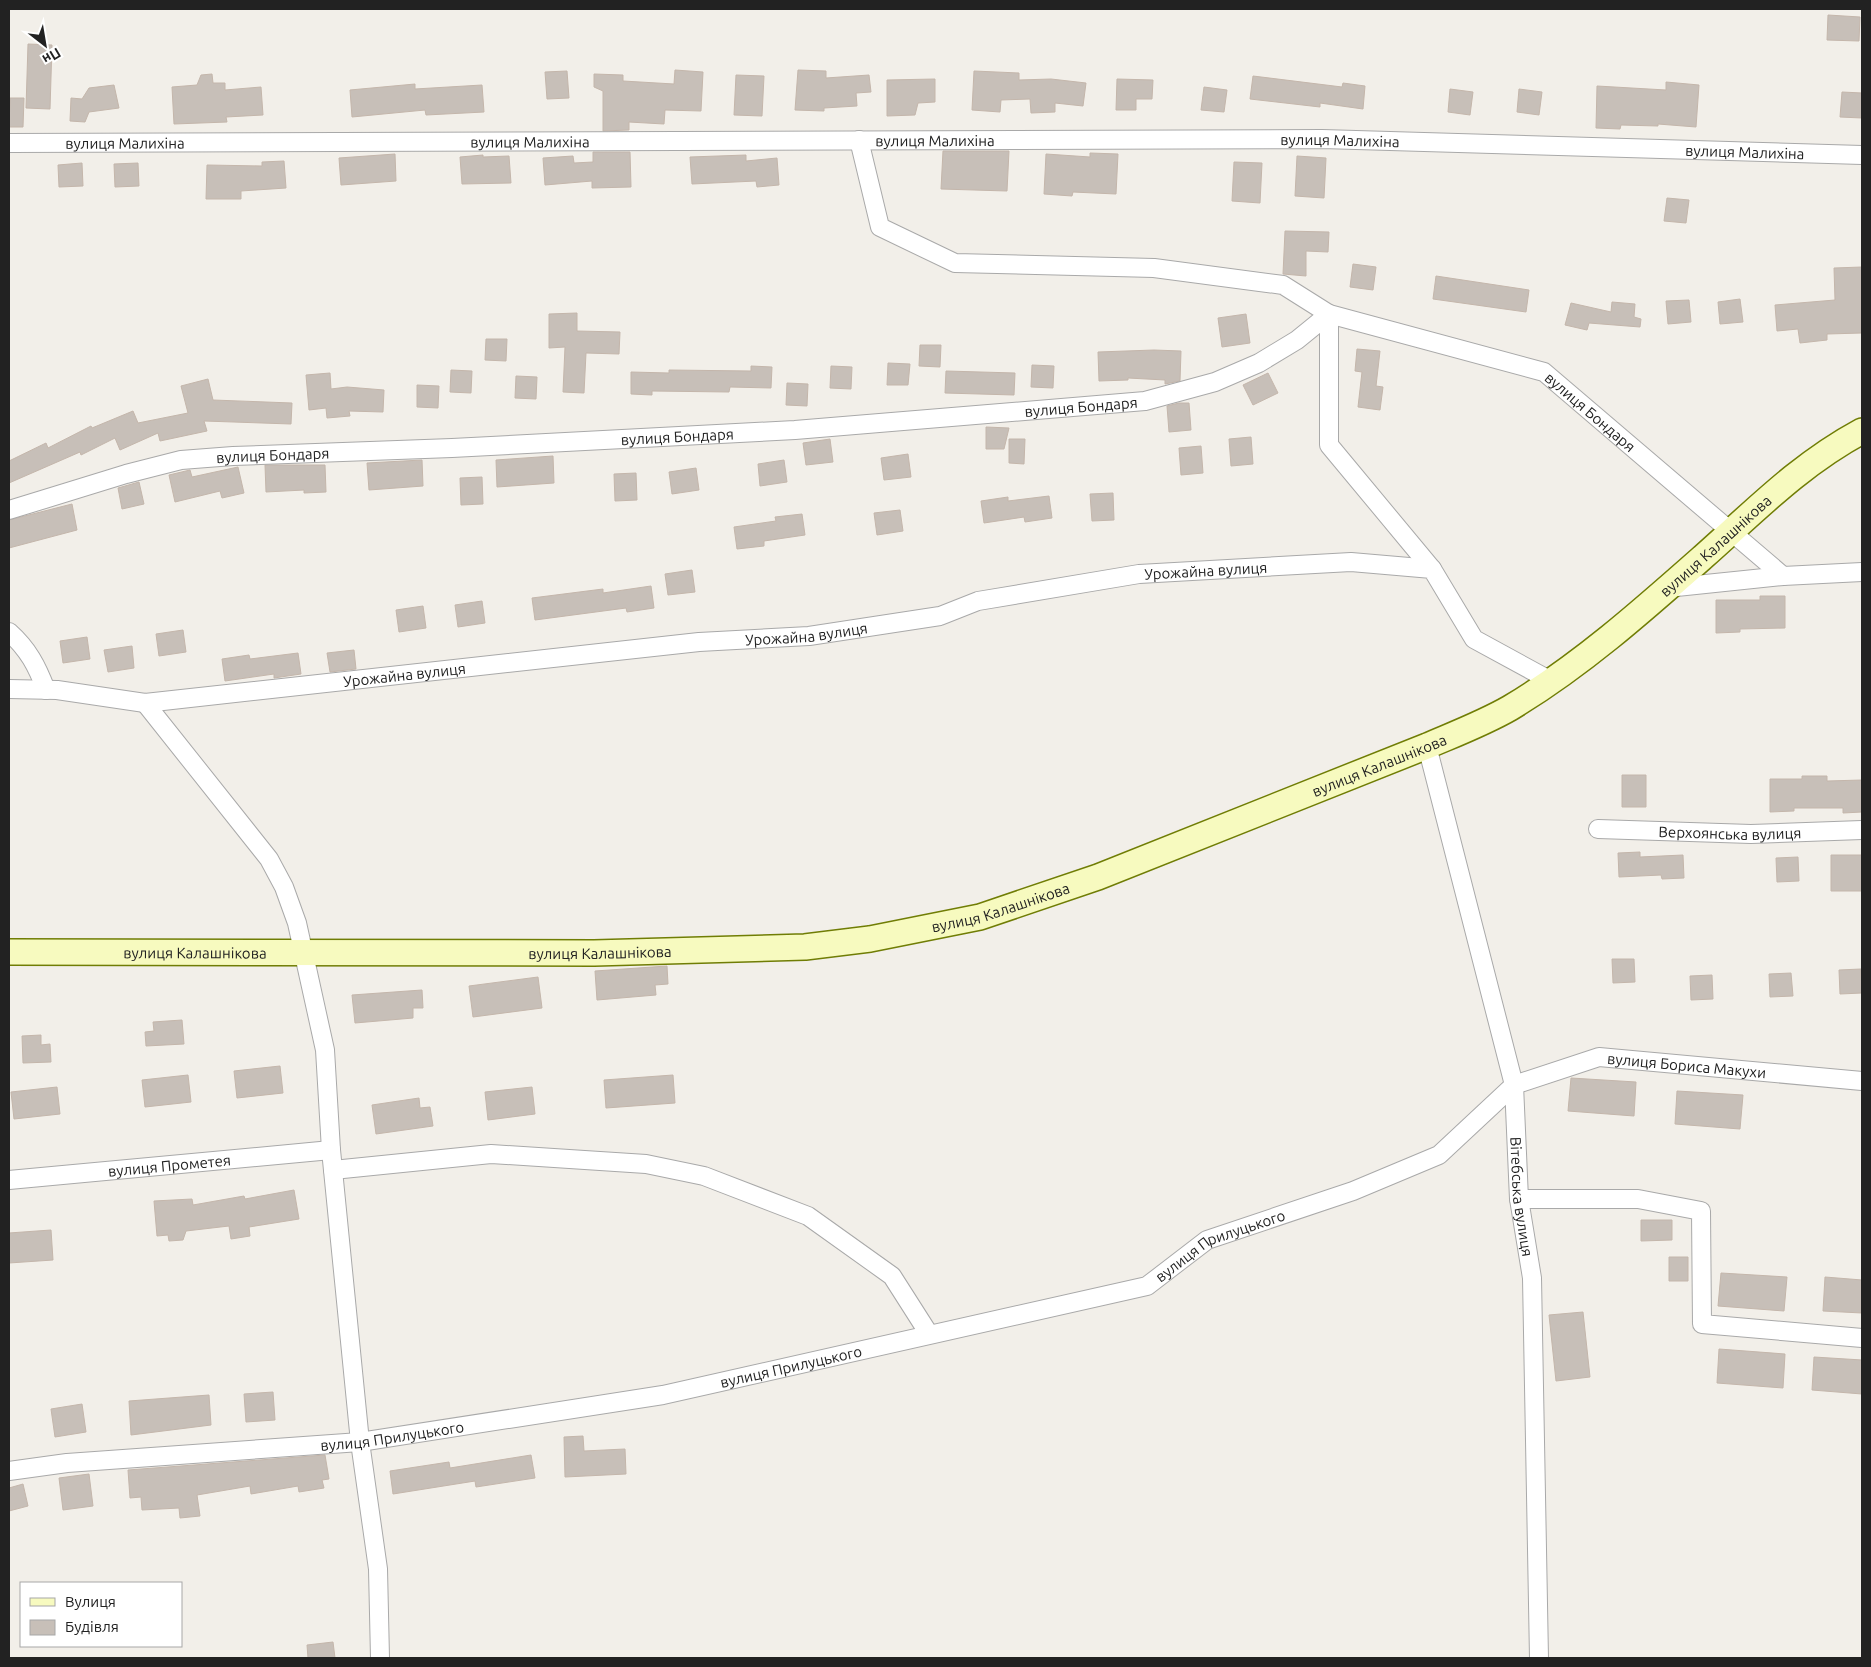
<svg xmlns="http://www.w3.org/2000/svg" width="1871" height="1667" viewBox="0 0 1871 1667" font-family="Ubuntu,sans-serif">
  <rect width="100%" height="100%" fill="#f2efe9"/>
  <!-- building -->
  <path fill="#c7bfb8" stroke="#c4b6ab" d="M1828 15 1860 17 1859 41 1827 40Z
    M28 44 52 45 50 109 26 108Z
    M675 70 703 72 701 111 665 110 664 124 629 122V130L603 131V91L594 87V74L623 75V81L674 84Z
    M798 70 826 71V78L869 75 871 92 856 93 857 106 824 108V111L795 110Z
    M567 71 569 98 547 99 545 72Z
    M974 71 1019 73V80L1051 79 1086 83 1083 106 1055 103V112L1031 113 1030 99 1001 100 1000 112 972 110Z
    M212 74 213 83H225V90L261 87 263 115 226 117 227 122 174 124 172 87 197 85 201 75Z
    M736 75 764 76 762 116 734 115Z
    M1253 76 1342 87 1343 83 1365 86 1363 109 1320 103V107L1250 99Z
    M935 79V102L918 103 915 115 887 116V80Z
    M1117 79 1153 80 1152 99H1136V110H1116Z
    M1666 82 1699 85 1696 127 1658 124V126L1621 125 1620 129 1596 128 1597 86 1666 90Z
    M415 84V89L482 85 484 112 426 115 425 110 352 117 350 90Z
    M114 85 119 108 89 112 85 122 70 121 71 98 82 99 89 88Z
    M1204 87 1227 90 1224 112 1201 110Z
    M1450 89 1473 92 1470 115 1448 112Z
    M1519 89 1542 92 1539 115 1517 112Z
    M1842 92 1862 93V118L1840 117Z
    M10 98H24L23 127H9Z
    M943 151H1009L1007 191 941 189Z
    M593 152H630L631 187 592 188V181L545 185 543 158 573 156 574 163 593 162Z
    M1090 153 1118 154 1116 194 1073 192 1072 196 1044 194 1046 154 1090 157Z
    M395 154 396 181 341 185 339 158Z
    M483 155V157L509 156 511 183 462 184 460 157Z
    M746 155V161L777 158 779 185 757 187 756 181 692 184 690 157Z
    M1297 156 1326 158 1324 198 1295 196Z
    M284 161 286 188 241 191V199H206L207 165 262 166V162Z
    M1234 162 1262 163 1260 203 1232 201Z
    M82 163 83 186 59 187 58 165Z
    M138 163 139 186 115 187 114 164Z
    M1667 198 1689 200 1686 223 1664 221Z
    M1285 231 1329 232 1328 252 1306 251V276L1283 274Z
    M1353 264 1376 267 1373 290 1350 287Z
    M1862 267V333L1827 334V340L1800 343 1798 329 1777 331 1775 305 1835 300 1834 268Z
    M1436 276 1529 290 1526 312 1433 299Z
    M1740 299 1743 322 1720 324 1718 302Z
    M1689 300 1691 322 1668 324 1666 301Z
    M1612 302 1635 304 1634 317 1641 319 1640 327 1589 323 1587 330 1565 325 1571 303 1611 312Z
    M577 313V331L620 332 619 354 586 353 584 393 563 392 565 347 549 348V314Z
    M1246 314 1250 343 1222 347 1218 318Z
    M486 339H507L506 361 485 360Z
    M920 345H941L940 367 919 366Z
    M1357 349 1380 351 1376 386 1383 387 1380 410 1358 407 1362 372 1355 371Z
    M1154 350 1181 351 1180 381 1165 384V380L1128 378V380L1099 381 1098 352Z
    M888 363 910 364 908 385H887Z
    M1032 365 1054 366 1053 388 1031 387Z
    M751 366 772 367 771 388 730 387 729 392 652 391V395L631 394V372L669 373V370L751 371Z
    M831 366 852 367 851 389 830 388Z
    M451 370 472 371 471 393 450 392Z
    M946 371 1015 373 1014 395 945 393Z
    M330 373 331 389 347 387 384 390 383 412 349 411 350 416 327 418 326 408 309 410 306 375Z
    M1268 373 1278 393 1253 405 1243 385Z
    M516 376 537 377 536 399 515 398Z
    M208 379 213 400 292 403 291 424 204 421 207 431 160 441 158 433 120 450 115 438 81 455 80 452 9 483V461L46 443 48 448 91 426 92 428 133 411 138 423 188 413 181 386Z
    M787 383 808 384 807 406 786 405Z
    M417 385 439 386 438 408 417 407Z
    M1179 403H1189L1191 430 1169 432 1167 406Z
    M986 427 1009 428 1004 449H986Z
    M1251 437 1253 464 1231 466 1229 439Z
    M830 439 833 462 806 465 803 443Z
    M1009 439H1025L1024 464 1009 463Z
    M1201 446 1203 473 1181 475 1179 448Z
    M908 454 911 477 884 480 881 458Z
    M553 456 554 483 497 487 496 460Z
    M422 460 423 486 369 490 367 463Z
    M784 460 787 482 760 486 758 464Z
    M265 465H325L326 492 304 493V490L266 492Z
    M238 467 244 493 222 498 220 491 175 502 169 475 190 470 192 477Z
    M696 468 699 490 672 494 669 472Z
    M636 473 637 500 615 501 614 474Z
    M482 477 483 504 461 505 460 478Z
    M139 482 144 504 122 509 118 488Z
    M1113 493 1114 520 1092 521 1090 494Z
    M1049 496 1052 518 1025 522 1024 517 984 523 981 501 1008 497V501Z
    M72 504 77 530 9 548V520Z
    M900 510 903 531 877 535 874 513Z
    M802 514 805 535 764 541V546L737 549 734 527 776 521 775 517Z
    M692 570 695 592 668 595 665 574Z
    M651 586 654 608 627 612 626 608 535 620 532 598 603 589V593Z
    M1760 596H1785V628L1740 629V632L1716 633V600H1760Z
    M482 601 485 623 458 627 455 605Z
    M423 606 426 628 399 632 396 610Z
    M183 630 186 652 159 656 156 634Z
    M87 637 90 659 63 663 60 641Z
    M132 646 134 668 108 672 104 650Z
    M354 650 356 669 330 672 327 653Z
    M298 653 301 674 274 678V674L225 681 222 659 249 655 250 659Z
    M1622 775H1646V807H1622Z
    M1802 776H1827V781L1862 780V812L1843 813V808H1794V811L1770 812V779H1802Z
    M1640 852V857L1683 855 1684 878 1662 879 1661 875 1619 877 1618 853Z
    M1831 855H1862V891H1831Z
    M1798 857 1799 881 1777 882 1776 858Z
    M1612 959H1634L1635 982 1613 983Z
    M667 966 668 984 655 985 656 995 597 1000 595 971Z
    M1861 969 1862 993 1840 994 1839 970Z
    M1791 973 1793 996 1770 997 1769 974Z
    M1712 975 1713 999 1691 1000 1690 976Z
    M538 977 542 1008 473 1017 469 986Z
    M422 990 423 1008H413V1018L355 1023 352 995Z
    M182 1020 184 1044 146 1046 145 1032 154 1031 153 1022Z
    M41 1035V1045L50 1044 51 1062 23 1063 22 1036Z
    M280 1066 283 1093 237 1098 234 1071Z
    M188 1075 191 1102 145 1107 142 1080Z
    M673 1075 675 1103 606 1108 604 1080Z
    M1571 1078 1636 1082 1634 1116 1568 1111Z
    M57 1087 60 1114 14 1119 11 1092Z
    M532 1087 535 1114 488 1120 485 1092Z
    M1677 1091 1743 1095 1740 1129 1675 1124Z
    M419 1098 420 1108 430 1107 433 1126 376 1134 372 1105Z
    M294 1190 299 1219 249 1227 250 1236 231 1239 229 1226 186 1231 183 1240 169 1241 168 1235 157 1236 154 1201 192 1199 193 1205 244 1196 245 1199Z
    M1641 1220H1672V1240L1641 1241Z
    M51 1230 53 1260 9 1263V1233Z
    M1669 1257H1688V1281H1669Z
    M1721 1273 1787 1277 1784 1311 1718 1306Z
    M1825 1277 1862 1280V1313L1823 1311Z
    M1583 1312 1590 1377 1556 1381 1549 1315Z
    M1719 1349 1785 1354 1783 1388 1717 1383Z
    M1814 1357 1862 1360V1394L1812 1390Z
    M273 1392 275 1420 246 1422 244 1394Z
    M209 1395 211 1425 131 1435 129 1401Z
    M82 1404 86 1432 55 1437 51 1409Z
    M583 1436 584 1451 625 1449 626 1474 565 1477 564 1437Z
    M325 1455 329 1479 322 1480 324 1488 299 1492 298 1486 251 1494 250 1486 197 1495 200 1516 180 1518 179 1508 142 1510 141 1497 130 1498 128 1470Z
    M531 1455 535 1478 476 1487 475 1481 393 1494 390 1471 449 1462 450 1468Z
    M89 1474 93 1506 63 1510 59 1478Z
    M23 1484 28 1506 9 1511V1488Z
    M333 1642 335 1658H308L307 1645Z"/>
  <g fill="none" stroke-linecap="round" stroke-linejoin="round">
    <!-- street casing -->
    <g stroke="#a9a9a9" stroke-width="20">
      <g id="street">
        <path d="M859 140 880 227 955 263 1154 268 1283 285 1329 314V445L1432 569"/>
        <path id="s1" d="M9 143 1322 139 1862 155"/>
        <path id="s2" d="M9 510 126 474 181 460 233 456 452 448 795 430 1145 401 1215 382 1259 363 1297 340 1329 314 1544 372 1783 576"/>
        <path d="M1667 588 1783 576 1862 572"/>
        <path d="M9 632C28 649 37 666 46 690"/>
        <path id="s3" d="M9 689 57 690 145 703 699 642 809 636 940 616 978 601 1139 574 1351 562 1432 569 1474 639 1551 681"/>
        <path d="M145 703 269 859 284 887 297 923 325 1050 331 1150 360 1442 378 1569 380 1658"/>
        <path id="s4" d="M1427 746 1514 1085 1519 1199 1532 1278 1539 1658"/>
        <path id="s5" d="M1598 829 1751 834 1862 830"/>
        <path d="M333 1170 491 1154 646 1164 704 1176 808 1216 892 1276 929 1334"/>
        <path id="s6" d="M9 1180 331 1150"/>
        <path d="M1519 1199H1638L1701 1211 1702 1324 1862 1338"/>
        <path id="s7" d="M9 1471 67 1463 360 1442 663 1395 1147 1286 1207 1240 1353 1191 1439 1155 1514 1085 1599 1057 1862 1081"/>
      </g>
    </g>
    <!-- secondary casing -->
    <g stroke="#707d05" stroke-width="28">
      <g id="secondary">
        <path id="s8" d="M9 952 594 953 805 947 870 939 980 917 1098 877 1427 746C1455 734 1484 723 1510 708 1580 666 1642 611 1703 557 1756 510 1799 465 1862 431"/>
      </g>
    </g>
    <!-- street -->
    <use href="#street" stroke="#fff" stroke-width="18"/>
    <!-- secondary -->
    <use href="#secondary" stroke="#f7fabf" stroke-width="25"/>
  </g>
  <g text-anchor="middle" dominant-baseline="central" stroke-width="4.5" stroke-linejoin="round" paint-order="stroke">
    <!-- street labels -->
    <g font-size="15" fill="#222" stroke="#fff">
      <text stroke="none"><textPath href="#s1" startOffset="521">вулиця Малихіна</textPath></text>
      <text stroke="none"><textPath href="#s1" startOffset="926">вулиця Малихіна</textPath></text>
      <text stroke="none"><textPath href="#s1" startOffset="1331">вулиця Малихіна</textPath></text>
      <text stroke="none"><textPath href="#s1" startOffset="116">вулиця Малихіна</textPath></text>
      <text stroke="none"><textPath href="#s1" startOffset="1736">вулиця Малихіна</textPath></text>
      <text stroke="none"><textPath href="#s2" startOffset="1081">вулиця Бондаря</textPath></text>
      <text stroke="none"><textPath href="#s2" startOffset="1635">вулиця Бондаря</textPath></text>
      <text stroke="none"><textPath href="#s2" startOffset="676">вулиця Бондаря</textPath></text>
      <text stroke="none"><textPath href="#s2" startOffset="271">вулиця Бондаря</textPath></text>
      <text stroke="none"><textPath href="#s8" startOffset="1806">вулиця Калашнікова</textPath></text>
      <text stroke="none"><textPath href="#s3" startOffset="1208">Урожайна вулиця</textPath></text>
      <text stroke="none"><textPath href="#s3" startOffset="802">Урожайна вулиця</textPath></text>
      <text stroke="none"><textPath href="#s3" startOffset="398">Урожайна вулиця</textPath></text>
      <text stroke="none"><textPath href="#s8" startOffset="1401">вулиця Калашнікова</textPath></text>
      <text stroke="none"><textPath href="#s5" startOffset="132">Верхоянська вулиця</textPath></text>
      <text stroke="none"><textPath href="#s8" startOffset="996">вулиця Калашнікова</textPath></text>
      <text stroke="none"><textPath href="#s8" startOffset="591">вулиця Калашнікова</textPath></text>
      <text stroke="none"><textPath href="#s8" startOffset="186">вулиця Калашнікова</textPath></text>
      <text stroke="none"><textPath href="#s7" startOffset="1758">вулиця Бориса Макухи</textPath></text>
      <text stroke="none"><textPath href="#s6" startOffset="161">вулиця Прометея</textPath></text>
      <text stroke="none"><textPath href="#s4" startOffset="462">Вітебська вулиця</textPath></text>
      <text stroke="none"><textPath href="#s7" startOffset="1240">вулиця Прилуцького</textPath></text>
      <text stroke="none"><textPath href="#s7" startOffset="790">вулиця Прилуцького</textPath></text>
      <text stroke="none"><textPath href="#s7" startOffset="385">вулиця Прилуцького</textPath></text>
    </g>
  </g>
  <!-- border -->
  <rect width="1871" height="1667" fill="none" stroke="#222222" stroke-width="20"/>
  <!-- legend -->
  <rect x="20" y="1582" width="162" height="65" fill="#ffffff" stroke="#a7a7a7"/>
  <rect x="30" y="1598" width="25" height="8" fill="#f7fabf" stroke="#a7a7a7"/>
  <text x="65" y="1607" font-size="15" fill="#222222">Вулиця</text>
  <rect x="30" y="1620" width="25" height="15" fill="#c7bfb8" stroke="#a7a7a7"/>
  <text x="65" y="1632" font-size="15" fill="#222222">Будівля</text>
  <!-- north arrow -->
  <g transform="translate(45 45) rotate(149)" stroke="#ffffff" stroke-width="4" paint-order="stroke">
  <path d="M0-4L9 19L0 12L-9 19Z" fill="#222222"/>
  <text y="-8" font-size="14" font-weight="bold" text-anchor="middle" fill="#222222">Пн</text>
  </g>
</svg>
